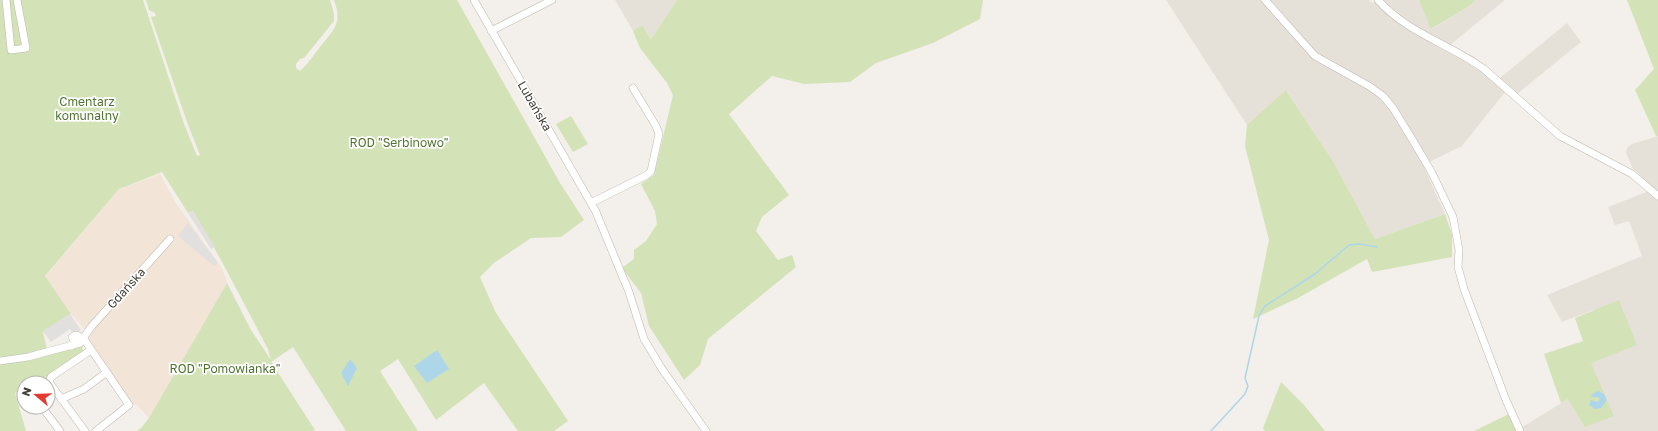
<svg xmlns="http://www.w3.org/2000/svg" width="1658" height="431" viewBox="0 0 1658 431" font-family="'Golos Text',sans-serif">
  <rect width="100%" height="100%" fill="#f3efea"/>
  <!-- residential -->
  <path fill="#e6e1d8" d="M615 0H677L651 39 642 25 633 31Z
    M1166 0H1369L1372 3 1376 0H1419L1432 29 1471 5 1475 0H1505L1449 46 1473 56 1500 78 1567 23 1581 42 1517 94 1505 92 1462 146 1423 165 1445 214 1375 239 1333 161 1287 91 1247 125Z
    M1658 136V191L1633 169 1626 153 1627 148 1632 144Z
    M1649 191 1658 200V431H1519V429L1568 399 1591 363 1593 310 1562 322 1547 295 1642 256 1629 221 1615 225 1608 207Z"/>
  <!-- commercial -->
  <path fill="#f2e5d7" d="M160 174 176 203 221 267 226 278 227 283 149 418 137 405 131 404 84 339 88 333 71 314 45 277 119 189Z"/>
  <!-- green -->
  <path fill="#d3e3b7" d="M0 0H143L184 124 197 156 200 155 187 122 151 17 156 16 155 13 149 10 146 0H330L334 14V21L304 58 300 59 296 64V68L300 71C308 64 313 56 320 47 334 29 343 24 334 0H457L560 183 584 220 561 237 531 238 494 263 480 277 496 313 568 421 554 431H518L484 383 436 420 398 359 380 371 418 431H346L293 347 271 362 315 430 312 431H137L142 427 149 418 227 283 251 330 271 360 268 349C243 302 220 256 193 211L188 213 162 172 119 189 45 276 71 314 43 332 47 350 80 343 84 352C67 364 46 383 24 383V388L15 393 26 431H0Z
    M677 0H983L980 19 933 43 876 63 850 82 804 84 772 76 729 114 789 195 762 217 756 231 778 260 792 255 796 267 708 339 700 365 684 380 649 326 641 293 622 268 634 259V250L646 241 657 224 655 211 641 184 654 175 673 95 667 83 640 48 633 31 642 25 651 39Z
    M1419 0H1475L1471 5 1431 29Z
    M1627 0H1658V136H1656L1635 90 1654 69Z
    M1286 90 1333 161 1375 239 1445 214 1452 235V257L1372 272 1367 259 1298 298 1253 319 1269 240 1245 146 1247 125Z
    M571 116 588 144 573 152 556 124Z
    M1619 300 1637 345 1591 363 1614 416 1585 427 1568 399 1561 403 1544 354 1583 341 1575 318Z
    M1281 382 1304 405 1325 431H1265L1263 428Z
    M1511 413 1519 431H1474Z"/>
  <!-- parking -->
  <path fill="#e2e0de" d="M193 211 215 247 211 249 188 213Z
    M188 223 218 263 214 266 178 236Z
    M70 314 81 330 74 334 70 329 51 342 43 331Z"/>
  <!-- water -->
  <path fill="#add6e9" d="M437 350 449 369 427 383 414 366Z
    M350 359 357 368 348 386 341 373Z
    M1598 391 1604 394 1607 400 1601 408 1595 409 1589 405 1591 400 1597 402 1600 400 1598 397H1592L1591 395Z"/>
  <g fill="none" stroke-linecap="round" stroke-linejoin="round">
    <!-- stream -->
    <path stroke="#add6e9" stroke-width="1.5" d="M1211 431 1245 394 1248 386 1245 378 1259 316 1265 306 1315 274 1349 245 1359 244 1377 247"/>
    <!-- minor casing -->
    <g stroke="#beb6ad" stroke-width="8">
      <path id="minor" d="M6 0 11 50 26 48 17 0
        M474 0 596 212 629 292 644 339 662 369 706 431
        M1265 0 1315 56 1369 86 1383 96 1393 108 1415 144 1432 173 1453 217 1459 250 1458 267 1464 289 1506 400 1520 431
        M1378 0C1407 33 1450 44 1484 69L1560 136 1632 174 1658 196
        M491 31 552 0
        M591 203 647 175 651 171 659 134 656 126 633 88
        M84 339 129 405 96 431
        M72 346 75 342 72 337 75 335 79 336 80 343
        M0 361 28 357 80 343 91 327 170 239
        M61 399 84 389 107 372
        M42 407 60 431
        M85 431 49 382 51 377 91 350"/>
    </g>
    <!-- minor -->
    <use href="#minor" stroke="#fff" stroke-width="7"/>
  </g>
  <g text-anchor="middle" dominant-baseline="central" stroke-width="3.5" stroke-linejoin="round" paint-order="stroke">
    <!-- park labels -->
    <g font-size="12" fill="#507231" stroke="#fff">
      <text x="87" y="101">Cmentarz<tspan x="87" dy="14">komunalny</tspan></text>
      <text x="399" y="142">ROD "Serbinowo"</text>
      <text x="225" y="368">ROD "Pomowianka"</text>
    </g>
    <!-- street labels -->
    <g font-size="12" fill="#464039" stroke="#fff">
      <text transform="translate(535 106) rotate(60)">Lubańska</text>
      <text transform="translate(126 288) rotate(-48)">Gdańska</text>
    </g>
  </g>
  <!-- north arrow -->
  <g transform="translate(36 395) rotate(289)"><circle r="19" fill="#ffffff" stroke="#b5b3b0"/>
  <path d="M0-3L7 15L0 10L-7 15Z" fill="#e43b30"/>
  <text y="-6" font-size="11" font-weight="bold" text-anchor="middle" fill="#464039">N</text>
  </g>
</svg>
